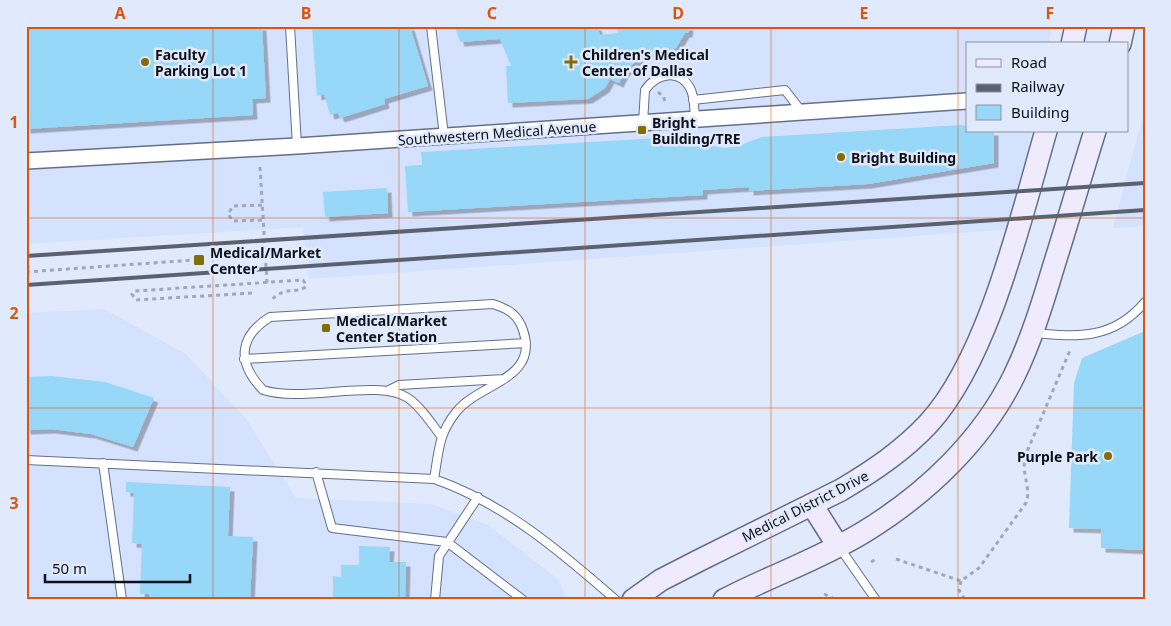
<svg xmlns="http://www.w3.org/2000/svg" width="1171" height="626" viewBox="0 0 1171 626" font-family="'Noto Sans',sans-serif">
  <defs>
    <filter id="shadow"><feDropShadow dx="4.5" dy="4.5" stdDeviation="0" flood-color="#0004"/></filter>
  </defs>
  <rect width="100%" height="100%" fill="#e1eafc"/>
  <!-- built -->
  <path fill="#d4e2ff" d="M26 26H1052L1049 44H967V131H1032L1015 229 309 279 303 227 26 244Z
    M1145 110V226L1113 228 1131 159Z
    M104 309 186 354 247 420 296 498 432 504 488 525 559 580 566 600H26V313Z"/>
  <!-- building -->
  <path fill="#97d7f7" filter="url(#shadow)" d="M26 26H262L266 98 252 99 253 115 26 129Z
    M312 26H410L428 86 384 99 385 104 340 118 338 113 330 115 324 94 317 96Z
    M455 26H597L600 35 618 33 617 26H689L688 33H685L676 48 660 56 642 53 637 56 639 58 624 73 619 83 610 79 605 88 588 99 508 103 506 66H511L500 39 460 42Z
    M961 125 967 126V131H994V163L868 184 749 191V187L703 190V195L408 212 405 166 422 165 421 152 675 137 676 142 681 140 687 144 693 143 725 148 738 146 762 137Z
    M387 188 388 213 325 217 323 192Z
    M1145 331V550L1101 548V529L1069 528 1074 383 1082 358Z
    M51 376 105 382 154 398 133 447 91 434 51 429 26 430V377Z
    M126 482 230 487 228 536 253 537 250 600H149L150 594H140L142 544 132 543 134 493 126 492Z
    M359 546 390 547 389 562H406L405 600H333V576L341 577V565H359Z"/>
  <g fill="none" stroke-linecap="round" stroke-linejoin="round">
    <!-- lane casing -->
    <g stroke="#636f89" stroke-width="10">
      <path id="lane" d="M290 26 297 146
        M431 26 444 136
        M693 100 785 90 802 112
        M643 123 645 90C656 74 679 68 690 88 695 97 694 109 695 119
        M1033 333C1078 337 1113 340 1145 302
        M244 359 526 343
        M389 390 399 385 504 379
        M26 460 434 479C504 503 561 552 616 600
        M103 463 122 600
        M316 472 332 528 447 542 523 600
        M434 479C439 451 438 434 457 411 480 383 540 379 523 330 518 315 509 309 493 304L270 317C238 337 237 363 263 390 303 403 379 378 408 398 421 407 431 423 441 436
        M840 548 876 600
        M435 600 439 556 478 497"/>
    </g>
    <!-- street casing -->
    <g stroke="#636f89" stroke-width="18">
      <path id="street" d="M26 161 297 146 967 101"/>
    </g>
    <!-- secondary casing -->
    <g stroke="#636f89" stroke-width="24">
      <path id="secondary" d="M1072 44 1076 26
        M1120 44 1124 26
        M812 505 838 546
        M633 600 661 580 702 559 841 490C873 471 903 451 929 423 989 357 1021 217 1046 131
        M724 600C770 576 820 559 864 532 926 494 982 441 1014 376 1031 341 1043 302 1054 265 1068 221 1081 176 1095 131"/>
    </g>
    <!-- path -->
    <path stroke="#a1a9b8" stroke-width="3" stroke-dasharray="4 4" stroke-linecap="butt" d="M658 92 664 97 665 105
      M260 167 267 283
      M262 205 233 206 228 214 233 221 262 220
      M26 272 208 259 218 255 265 252
      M252 293 136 300 132 294 135 291 303 280 305 283 306 287C290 295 287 285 270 301
      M896 559 961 581 979 568 1026 503C1032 486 1020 475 1026 454L1071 348
      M871 562 876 559
      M961 581 959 590 965 600
      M824 594 837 600"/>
    <!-- lane -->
    <use href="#lane" stroke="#fff" stroke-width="8"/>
    <!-- street -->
    <use href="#street" stroke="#fff" stroke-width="15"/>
    <!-- secondary -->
    <use href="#secondary" stroke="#efeafc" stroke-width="21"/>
    <!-- rail -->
    <path stroke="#5b616e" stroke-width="4" d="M26 256 1145 183
      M26 285 1145 210"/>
  </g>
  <!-- grid -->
  <path fill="none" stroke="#dd550d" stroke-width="1" stroke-opacity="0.55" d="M213 26V600M399 26V600M585 26V600M771 26V600M958 26V600M26 218H1145M26 408H1145"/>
  <!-- markers -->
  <g fill="#846d09" stroke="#e1eafc" stroke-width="2">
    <circle cx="145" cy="62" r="5"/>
    <path d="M568.5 54.5h5v5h5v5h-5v5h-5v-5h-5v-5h5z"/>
    <rect x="637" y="125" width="10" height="10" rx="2.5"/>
    <circle cx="841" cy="157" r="5"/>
    <rect x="193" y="254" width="12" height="12" rx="2.5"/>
    <rect x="321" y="323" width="10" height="10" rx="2.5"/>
    <circle cx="1108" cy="456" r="5"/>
  </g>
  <g text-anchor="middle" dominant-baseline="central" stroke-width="5" stroke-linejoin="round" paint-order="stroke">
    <!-- poi labels -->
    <g font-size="14" font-weight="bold" fill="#0d111b" stroke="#e1eafc" text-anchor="start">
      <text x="155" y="54">Faculty<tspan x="155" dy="16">Parking Lot 1</tspan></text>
      <text x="582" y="54">Children's Medical<tspan x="582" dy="16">Center of Dallas</tspan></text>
      <text x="652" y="122">Bright<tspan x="652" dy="16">Building/TRE</tspan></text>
      <text x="851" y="157">Bright Building</text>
      <text x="210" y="252">Medical/Market<tspan x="210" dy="16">Center</tspan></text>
      <text x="336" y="320">Medical/Market<tspan x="336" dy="16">Center Station</tspan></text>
      <text x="1098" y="456" text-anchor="end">Purple Park</text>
    </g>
    <!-- street labels -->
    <g font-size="14" fill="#0d111b" stroke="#e1eafc">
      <text transform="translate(497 133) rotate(-4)">Southwestern Medical Avenue</text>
      <text transform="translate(805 506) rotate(-27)">Medical District Drive</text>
    </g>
  </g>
  <!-- border -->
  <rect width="1171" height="626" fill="none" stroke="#e1eafc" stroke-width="55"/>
  <!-- legend -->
  <rect x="966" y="42" width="162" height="90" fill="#e1eafc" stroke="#8c93a2"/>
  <rect x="976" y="59" width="25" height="8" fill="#efeafc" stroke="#8c93a2"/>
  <text x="1011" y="68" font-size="15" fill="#0d111b">Road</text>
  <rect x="976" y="84" width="25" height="8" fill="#5b616e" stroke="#8c93a2"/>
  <text x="1011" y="92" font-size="15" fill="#0d111b">Railway</text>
  <rect x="976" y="105" width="25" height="15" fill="#97d7f7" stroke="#8c93a2"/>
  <text x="1011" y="118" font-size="15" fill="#0d111b">Building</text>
  <!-- scale -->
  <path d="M45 574v8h145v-8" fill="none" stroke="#0d111b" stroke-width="2.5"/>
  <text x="52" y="574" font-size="15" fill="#0d111b" stroke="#e1eafc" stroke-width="4" paint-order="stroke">50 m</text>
  <rect x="28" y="28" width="1116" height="570" fill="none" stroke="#dd550d" stroke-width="2"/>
  <g font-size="16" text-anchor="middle" font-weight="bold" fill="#dd550d">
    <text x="120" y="19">A</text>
    <text x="306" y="19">B</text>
    <text x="492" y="19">C</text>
    <text x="678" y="19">D</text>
    <text x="864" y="19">E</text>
    <text x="1050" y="19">F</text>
    <text x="14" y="128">1</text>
    <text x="14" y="319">2</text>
    <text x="14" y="509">3</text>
  </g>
</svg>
